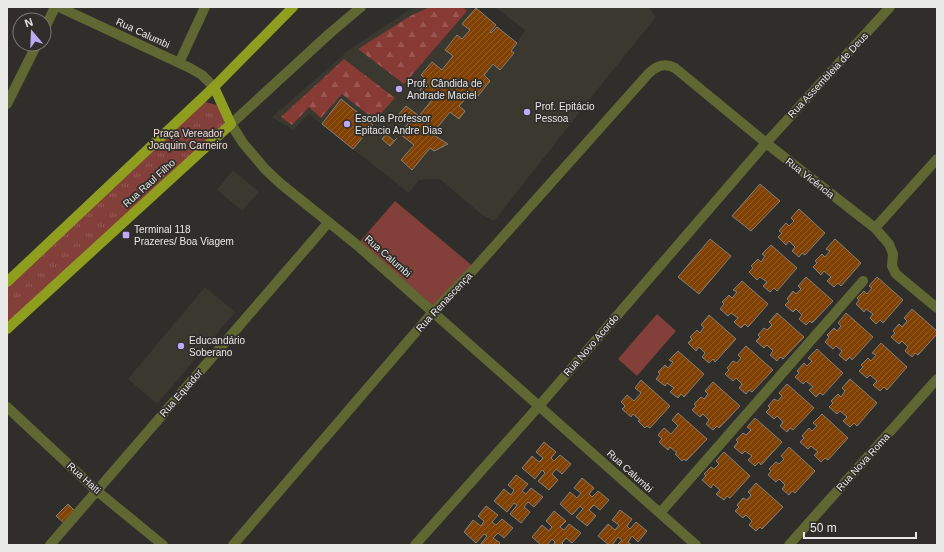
<svg xmlns="http://www.w3.org/2000/svg" width="944" height="552" viewBox="0 0 944 552" font-family="Arial,sans-serif">
  <defs>
    <pattern id="grass-tufts" width="24" height="20" patternUnits="userSpaceOnUse"><rect width="24" height="20" fill="#833f39"/><path d="M3 7l-1-3M5 7V3M7 7l1-3M15 17l-1-3M17 17v-4M19 17l1-3" fill="none" stroke="#955b56"/></pattern>
    <pattern id="forest-firs" width="22" height="20" patternUnits="userSpaceOnUse"><rect width="22" height="20" fill="#883a35"/><path d="M5 1l3.5 6h-7zM16 11l3.5 6h-7z" fill="#995652"/></pattern>
    <pattern id="building-hatch" width="6" height="6" patternUnits="userSpaceOnUse"><rect width="6" height="6" fill="#804102"/><path d="M-1 1l2-2M0 6l6-6M5 7l2-2" fill="none" stroke="#925c27"/></pattern>
  </defs>
  <rect width="100%" height="100%" fill="#2f2e2b"/>
  <!-- built -->
  <path fill="#3b3830" d="M417 7H469L474 12 496 25 517 43 525 30 495 7H648L656 17 605 80 494 221 481 214 440 179 419 180 409 193 309 114 293 130 272 117 349 50 409 10Z
    M233 170 259 192 242 211 217 190Z
    M205 287 235 312 157 404 128 379Z"/>
  <!-- grass -->
  <path fill="url(#grass-tufts)" d="M201 101 221 106 226 129 7 329V282Z"/>
  <!-- forest -->
  <path fill="url(#forest-firs)" d="M430 7H462L467 11 404 84 358 49 412 15Z
    M344 59 395 98 375 120 342 94 321 118 309 107 292 125 281 117Z"/>
  <!-- pitch -->
  <path fill="#833f39" d="M395 201 475 268 433 312 357 245Z
    M657 314 676 331 637 376 618 359Z"/>
  <!-- building -->
  <path fill="url(#building-hatch)" stroke="#83807e" d="M476 8 496 25 490 32 491 33 497 27 517 43 511 51 514 53 500 70 493 64 484 75 490 81 478 96 472 91 459 106 465 111 459 119 450 112 432 134 448 144 434 151 430 148 412 170 401 160 414 145 400 134 409 122 399 114 406 106 419 116 432 100 420 90 427 81 421 75 432 62 442 70 453 56 445 50 457 35 462 39 470 30 462 24Z
    M341 99 373 125 353 149 322 124Z
    M386 134 394 141 397 138 390 146 382 139Z
    M760 184 780 201 751 231 732 216Z
    M799 209 825 233 805 255 802 253 799 257 792 251 795 247 789 241 786 245 778 237 782 233 779 231 786 223 789 226 794 221 791 218Z
    M710 239 731 256 699 294 678 277Z
    M835 239 861 263 841 286 838 283 834 287 827 281 831 277 824 271 821 275 813 267 817 263 815 261 822 254 825 257 830 251 826 249Z
    M771 245 797 268 777 291 774 288 770 292 763 286 767 282 760 277 757 280 749 272 753 268 751 266 758 259 761 262 765 256 762 254Z
    M806 277 833 301 812 323 810 321 806 325 799 319 802 315 796 309 793 312 785 305 789 301 787 299 793 291 796 294 801 289 798 286Z
    M877 277 903 300 883 323 880 320 876 324 870 318 873 314 866 309 864 312 856 304 859 300 857 298 864 291 867 294 872 288 869 286Z
    M742 281 768 304 748 327 745 324 741 328 734 322 738 318 731 313 728 316 720 309 724 304 722 302 729 295 732 298 737 292 733 290Z
    M912 309 937 331V334L918 355 915 353 912 357 905 351 908 347 902 341 899 344 891 337 895 333 893 331 899 324 902 327 907 321 904 318Z
    M777 313 804 337 783 359 780 357 777 361 770 355 773 351 767 345 764 348 756 341 760 337 758 335 764 328 767 330 772 325 769 322Z
    M846 313 873 337 852 360 850 357 846 361 839 355 842 351 836 346 833 349 825 342 829 337 827 335 834 328 837 331 841 326 838 323Z
    M709 315 736 339 715 362 713 359 709 363 702 357 705 353 699 347 696 351 688 343 692 339 690 337 697 330 700 333 704 327 701 325Z
    M881 343 907 367 887 390 884 387 880 391 873 385 877 381 870 375 867 378 859 371 863 367 861 365 868 358 871 361 876 355 872 353Z
    M746 346 773 370 752 392 749 390 746 394 739 388 742 384 736 378 733 381 725 374 729 370 727 368 733 361 737 363 741 358 738 355Z
    M817 349 843 373 823 395 820 393 816 397 809 390 813 387 806 381 803 384 795 377 799 373 797 371 804 363 807 366 812 361 808 358Z
    M678 351 704 374 684 397 681 394 678 398 670 392 674 388 667 383 665 386 656 379 660 374 658 372 665 365 668 368 673 362 669 360Z
    M850 379 877 403 857 426 854 423 850 427 843 421 847 417 840 411 837 414 829 407 833 403 831 401 838 394 841 397 845 391 842 388Z
    M641 380 670 406 650 428 647 426 645 428 638 421 640 420 633 414 631 417 622 409 625 406 621 402 627 395 634 401 641 393 635 388Z
    M713 382 740 406 719 428 717 426 713 430 706 424 709 420 703 414 700 417 692 410 696 406 694 404 701 397 704 399 708 394 705 391Z
    M787 384 814 408 793 430 790 428 787 432 780 426 783 422 777 416 774 419 766 412 770 408 768 406 774 399 778 401 782 396 779 393Z
    M678 413 707 439 686 461 684 459 682 461 675 454 677 453 670 447 668 450 659 442 662 439 658 435 664 428 671 434 678 426 672 420Z
    M822 414 848 438 828 460 825 458 821 462 814 455 818 452 811 446 808 449 800 442 804 438 802 436 809 428 812 431 817 426 813 423Z
    M755 418 782 442 761 465 759 462 755 466 748 460 752 456 745 451 742 454 734 447 738 442 736 440 743 433 746 435 751 430 747 427Z
    M544 442 556 452 551 458 554 461 560 455 571 464 562 474 556 469 552 474 558 480 549 490 538 481 545 473 542 470 535 479 522 468 532 456 539 462 543 458 536 452Z
    M789 447 815 471 795 493 792 491 789 495 782 489 785 485 779 479 776 482 768 475 771 471 769 469 776 462 779 464 784 459 781 456Z
    M724 452 750 476 730 498 727 496 724 500 716 494 720 490 713 484 711 488 702 480 706 476 704 474 711 467 714 469 719 464 716 461Z
    M516 475 528 484 522 491 526 494 531 488 543 497 534 507 528 502 524 507 530 512 521 523 510 514 517 505 514 503 507 512 494 501 504 489 511 495 514 490 508 485Z
    M582 478 594 488 589 494 592 497 598 491 609 500 600 510 594 505 589 510 596 516 587 526 576 517 583 509 580 506 572 515 560 504 570 492 577 498 581 493 574 488Z
    M756 483 783 507 762 529 760 527 756 531 749 525 752 521 746 515 743 518 735 511 739 507 737 505 743 498 747 500 751 495 748 492Z
    M68 504 75 511 64 523 56 516Z
    M486 506 498 515 492 522 496 525 502 519 513 528 504 538 498 533 493 538 500 543 498 545H480L487 536 484 534 476 543 464 532 473 520 481 526 484 521 478 516Z
    M620 510 632 519 627 526 630 529 636 522 647 531 638 542 632 536 628 542 632 545H617L622 540 618 537 612 545H609L598 536 608 524 615 530 619 525 612 520Z
    M554 511 566 521 560 527 564 530 569 524 581 533 572 543 566 538 562 543 564 545H553L555 542 552 539 547 545H541L532 537 542 525 549 531 552 527 546 521Z"/>
  <g fill="none" stroke-linecap="round" stroke-linejoin="round">
    <!-- minor -->
    <path stroke="#5f6732" stroke-width="10" d="M59 7 190 68 202 75 214 87
      M361 7 329 34 231 124 243 143 265 169 281 184 357 245 696 545
      M44 30 55 7
      M179 63 205 7
      M7 104 37 44
      M875 228 937 159
      M7 407 97 491 163 545
      M660 513 863 281
      M50 545 328 223
      M233 545 433 312 475 268 649 73C658 65 665 63 675 68L766 143 875 228 889 244 893 254 892 266 896 274 937 308
      M415 545 539 406 766 143 890 7
      M789 545 937 379"/>
    <!-- major -->
    <path stroke="#909e1f" stroke-width="10" d="M7 282 214 87 293 7
      M7 329 231 124 214 87"/>
  </g>
  <!-- markers -->
  <g fill="#bea9f5" stroke="#2f2e2b" stroke-width="1.5">
    <circle cx="399" cy="89" r="4"/>
    <circle cx="527" cy="112" r="4"/>
    <circle cx="347" cy="124" r="4"/>
    <rect x="122" y="231" width="8" height="8" rx="2"/>
    <circle cx="181" cy="346" r="4"/>
  </g>
  <g text-anchor="middle" dominant-baseline="central" stroke-width="3.5" stroke-linejoin="round" paint-order="stroke">
    <!-- street labels -->
    <g font-size="10" fill="#e8e8e6" stroke="#2f2e2b">
      <text transform="translate(143 33) rotate(25)">Rua Calumbi</text>
      <text transform="translate(828 75) rotate(-47)">Rua Assembleia de Deus</text>
      <text transform="translate(810 178) rotate(38)">Rua Vicência</text>
      <text transform="translate(149 183) rotate(-42)">Rua Raul Filho</text>
      <text transform="translate(388 256) rotate(41)">Rua Calumbi</text>
      <text transform="translate(444 302) rotate(-47)">Rua Renascença</text>
      <text transform="translate(591 345) rotate(-49)">Rua Novo Acordo</text>
      <text transform="translate(181 393) rotate(-49)">Rua Equador</text>
      <text transform="translate(863 462) rotate(-48)">Rua Nova Roma</text>
      <text transform="translate(630 471) rotate(42)">Rua Calumbi</text>
      <text transform="translate(84 478) rotate(42)">Rua Haiti</text>
    </g>
    <!-- poi labels -->
    <g font-size="10" fill="#e8e8e6" stroke="#2f2e2b" text-anchor="start">
      <text x="407" y="83">Prof. Cândida de<tspan x="407" dy="12">Andrade Maciel</tspan></text>
      <text x="535" y="106">Prof. Epitácio<tspan x="535" dy="12">Pessoa</tspan></text>
      <text x="355" y="118">Escola Professor<tspan x="355" dy="12">Epitacio Andre Dias</tspan></text>
      <text x="134" y="229">Terminal 118<tspan x="134" dy="12">Prazeres/ Boa Viagem</tspan></text>
      <text x="189" y="340">Educandário<tspan x="189" dy="12">Soberano</tspan></text>
    </g>
    <!-- park labels -->
    <g font-size="10" fill="#f5dcd9" stroke="#2f2e2b">
      <text x="188" y="133">Praça Vereador<tspan x="188" dy="12">Joaquim Carneiro</tspan></text>
    </g>
  </g>
  <!-- border -->
  <rect width="944" height="552" fill="none" stroke="#e8e8e6" stroke-width="16"/>
  <!-- north arrow -->
  <g transform="translate(32 32) rotate(341)"><circle r="19" fill="#2f2e2b" stroke="#797876"/>
  <path d="M0-3L7 15L0 10L-7 15Z" fill="#bea9f5"/>
  <text y="-6" font-size="11" font-weight="bold" text-anchor="middle" fill="#e8e8e6">N</text>
  </g>
  <!-- scale -->
  <path d="M804 532v6h112v-6" fill="none" stroke="#e8e8e6" stroke-width="2"/>
  <text x="810" y="532" font-size="12" fill="#e8e8e6" stroke="#2f2e2b" stroke-width="3" paint-order="stroke">50 m</text>
</svg>
